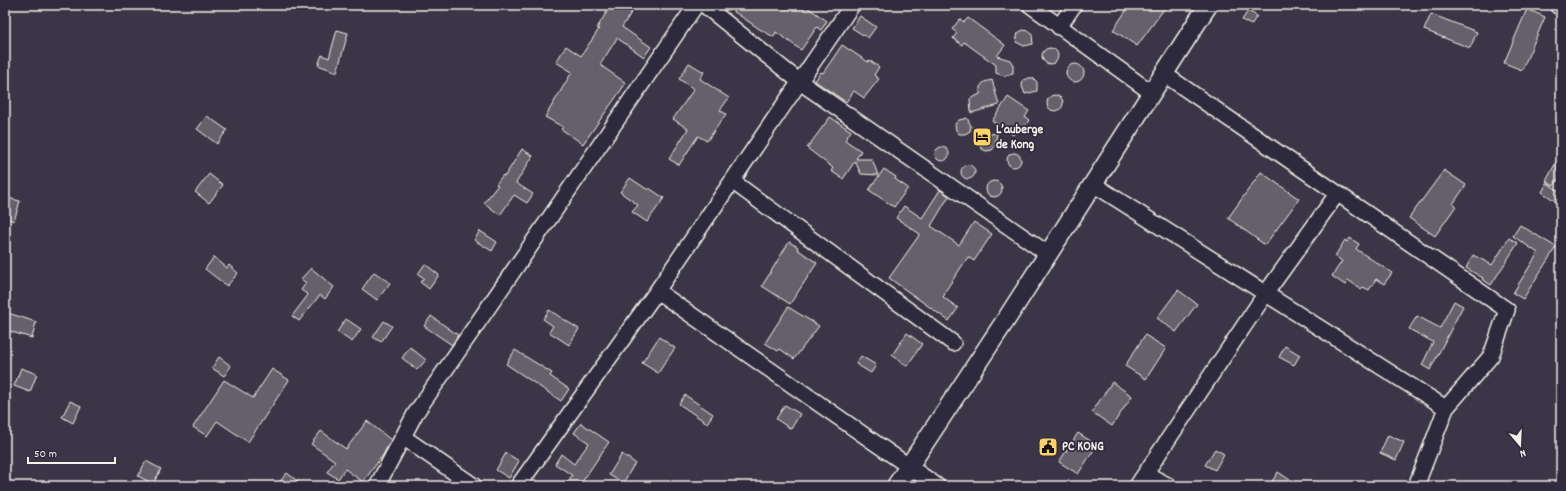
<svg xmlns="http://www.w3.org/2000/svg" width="1566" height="491" viewBox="0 0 1566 491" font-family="Dekko,sans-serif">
  <rect width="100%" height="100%" fill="#3b3647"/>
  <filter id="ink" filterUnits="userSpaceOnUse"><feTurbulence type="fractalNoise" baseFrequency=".025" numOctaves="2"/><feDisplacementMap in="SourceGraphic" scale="8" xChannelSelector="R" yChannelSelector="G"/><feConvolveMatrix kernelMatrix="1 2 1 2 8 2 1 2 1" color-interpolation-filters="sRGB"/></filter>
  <g filter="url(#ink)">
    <!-- building -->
    <path fill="#65616c" stroke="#f4f1e8" d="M611 5H636L622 27 651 47 644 57 617 38 600 65 626 83 583 144 561 129 563 127 545 117 572 72 556 62 566 46 581 56 599 29 597 28Z
      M724 5H804L827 21 821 30 817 27 801 50 776 32 774 37 761 30Z
      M1130 5H1140L1146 9 1148 5H1167L1137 46 1113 30Z
      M1527 9 1545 17 1522 70 1504 63Z
      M1248 11 1257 16 1251 25 1242 20Z
      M1431 14 1477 32 1470 48 1424 30Z
      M860 16 876 27 868 38 852 28Z
      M968 18 1005 45 997 56 1010 60 1013 65V73L1004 76 996 73V65L964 42 962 45 953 38 957 33 952 29 960 19 964 22Z
      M337 30 348 33 337 72 318 65 322 55 329 58Z
      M1023 30 1029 31 1032 35 1033 44 1024 46 1016 42 1018 33Z
      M842 45 868 62 869 60 879 67 874 75 879 79 864 98 854 91 846 102 815 81 821 72 823 73Z
      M1042 56a8 8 0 1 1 16 0a8 8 0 1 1-16 0Z
      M689 63 704 72 700 79 729 98 720 110 726 114 707 141 698 136 679 165 669 159 688 129 673 119 694 89 679 79Z
      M1066 73a9 9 0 1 1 18 0a9 9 0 1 1-18 0Z
      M1028 78H1033L1037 82V91L1025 94 1022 86 1023 80Z
      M992 80 999 105 971 113 970 99 980 94V87L984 82Z
      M1047 103a8 8 0 1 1 16 0a8 8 0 1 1-16 0Z
      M1008 97 1029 111 1025 117 1029 120 1022 131 1017 128 1013 135 992 121Z
      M207 116 227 130 217 144 197 129Z
      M830 117 851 131 845 140 861 151 856 159H872L878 175 861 174 855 161 843 179 831 171 833 168 807 148Z
      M967 118 971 126 970 131 965 134H959L956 130 955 124 959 120Z
      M997 133 995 146 992 150 986 151 982 149 979 144 980 136Z
      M935 154a7 7 0 1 1 14 0a7 7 0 1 1-14 0Z
      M522 149 533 156 516 183 533 194 527 203 514 195 500 215 484 203 498 185 496 184 503 175 505 176Z
      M1007 160a7 7 0 1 1 14 0a7 7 0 1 1-14 0Z
      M1561 153V174L1554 186 1546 181Z
      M961 172a7 7 0 1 1 14 0a7 7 0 1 1-14 0Z
      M884 169 896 177 895 179 908 188 894 207 869 190Z
      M1444 170 1466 185 1453 204 1456 206 1435 236 1409 218Z
      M1261 172 1299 199 1265 245 1228 218Z
      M209 174 223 185 209 203 195 192Z
      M630 178 648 190 649 188 664 198 647 222 632 212 638 205 620 192Z
      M986 189a8 8 0 1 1 16 0a8 8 0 1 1-16 0Z
      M1547 183 1561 192V205L1542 192Z
      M940 190 949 196 931 226 959 245 974 222 992 234 974 261 968 257 944 293 945 294 943 297 958 308 949 321 889 278 920 234 896 218 904 206 922 218Z
      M8 198 20 201 14 221 5 218Z
      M1520 225 1556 247 1523 299 1513 293 1538 253 1513 236Z
      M480 231 497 242 492 251 474 240Z
      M1350 238 1359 244 1356 249 1392 273 1384 284 1376 279 1369 290 1363 287 1361 289 1348 280 1345 285 1332 276 1342 261 1335 256 1345 240 1347 242Z
      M1509 238 1518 243 1491 285 1482 279 1483 278 1466 268 1473 255 1492 265Z
      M789 242 798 247 797 249 817 263 790 304 762 286Z
      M214 257 227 268 229 265 238 273 227 286 205 269Z
      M425 264 439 275 429 289 420 282 424 278 418 274Z
      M311 268 334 287 325 299 320 295 299 321 292 316 308 295 301 290 306 283 301 279Z
      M374 272 390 283 377 300 362 289Z
      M1178 290 1197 304 1176 332 1157 318Z
      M1454 301 1463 306 1430 370 1422 365 1433 342 1409 329 1417 316 1440 328Z
      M788 307 819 326 794 359 780 349 778 351 765 343Z
      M549 310 579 329 569 345 549 332 553 326 543 319Z
      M5 312 36 322 32 338 5 330Z
      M431 316 458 335 452 345 424 326Z
      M346 319 361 329 352 342 337 332Z
      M384 321 392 326 381 342 373 337Z
      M907 333 922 344 907 366 892 355Z
      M1145 335 1166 348 1146 379 1125 366Z
      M659 337 675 348 658 373 642 363Z
      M1285 346 1300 355 1294 365 1279 357Z
      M410 347 426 360 417 370 402 358Z
      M515 350 552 373 550 376 569 389 561 401 506 364Z
      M861 356 876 365 871 373 856 364Z
      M219 357 231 366 224 376 212 368Z
      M21 368 37 374 30 392 14 386Z
      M272 369 289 380 248 442 217 421 207 436 193 427 224 380 253 398Z
      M1112 382 1132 396 1112 426 1092 412Z
      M685 395 713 414 707 423 679 404Z
      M70 401 81 406 73 423 62 417Z
      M785 405 800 414 791 429 776 419Z
      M367 421 391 440 383 455 363 482 345 469 338 479 327 472 335 461 311 444 321 431 346 449Z
      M581 423 609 442 582 482 580 481 577 486H565L572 475 555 464 561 454 574 464 589 443 574 433Z
      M1078 433 1097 445 1078 474 1059 462Z
      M1388 435 1404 442 1396 460 1380 453Z
      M1215 449 1224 454 1215 470 1205 465Z
      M506 453 519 461 509 478 496 470Z
      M622 454 635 463 623 483 609 475Z
      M146 461 161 469 153 484 138 476Z
      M1278 472 1299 486H1269Z
      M287 473 304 486H276Z"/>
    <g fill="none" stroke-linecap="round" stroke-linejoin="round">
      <!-- minor casing -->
      <g stroke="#f4f1e8" stroke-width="18">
        <path id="minor" d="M704 5 800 82 1048 254
          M1030 5 1152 93
          M1557 5 1561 8
          M1059 27 1074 5
          M1164 74 1507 310 1491 356 1446 408 1416 486
          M732 181 953 343
          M1093 184 1446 408
          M657 291 937 486
          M403 437 474 486
          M1146 474 1169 486
          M377 486 415 414 696 5
          M518 486 657 291 852 5
          M1137 486 1266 293 1337 194"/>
      </g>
      <!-- major casing -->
      <g stroke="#f4f1e8" stroke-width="21">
        <path id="major" d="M896 486 1009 315 1208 5"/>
      </g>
      <!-- minor -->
      <use href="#minor" stroke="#2f2a3d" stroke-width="15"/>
      <!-- major -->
      <use href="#major" stroke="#2f2a3d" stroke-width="18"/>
    </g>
  </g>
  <!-- icons -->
  <defs>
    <g id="hotel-square" transform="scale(1)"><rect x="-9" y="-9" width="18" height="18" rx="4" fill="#ffd166" stroke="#2f2a3d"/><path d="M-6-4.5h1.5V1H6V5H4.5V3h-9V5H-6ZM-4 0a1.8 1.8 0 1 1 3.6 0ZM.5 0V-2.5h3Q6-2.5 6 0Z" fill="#111"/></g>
    <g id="civic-square" transform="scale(1)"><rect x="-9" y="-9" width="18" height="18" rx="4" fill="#ffd166" stroke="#2f2a3d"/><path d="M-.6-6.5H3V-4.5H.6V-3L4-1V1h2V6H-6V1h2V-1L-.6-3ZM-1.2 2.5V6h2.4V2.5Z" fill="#111"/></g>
  </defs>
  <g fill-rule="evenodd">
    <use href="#hotel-square" x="982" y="137"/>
    <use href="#civic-square" x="1048" y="447"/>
  </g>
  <g text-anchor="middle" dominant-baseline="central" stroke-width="3.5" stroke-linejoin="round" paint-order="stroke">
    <!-- poi labels -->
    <g font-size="13" font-weight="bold" fill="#f4f1e8" stroke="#2f2a3d" text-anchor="start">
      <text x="996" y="130">L’auberge<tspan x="996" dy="15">de Kong</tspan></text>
      <text x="1062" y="447">PC KONG</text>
    </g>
  </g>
  <!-- margin -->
  <rect width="1566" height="491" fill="none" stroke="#2f2a3d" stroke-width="20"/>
  <rect x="10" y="10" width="1546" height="471" fill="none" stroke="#f4f1e8" stroke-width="1.5" filter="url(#ink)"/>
  <!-- north arrow -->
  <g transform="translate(1520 445) rotate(161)" stroke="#2f2a3d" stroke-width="3" paint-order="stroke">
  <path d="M0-3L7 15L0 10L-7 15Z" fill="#f4f1e8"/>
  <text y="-6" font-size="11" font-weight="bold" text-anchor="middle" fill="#f4f1e8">N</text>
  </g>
  <!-- scale -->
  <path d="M28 457v6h87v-6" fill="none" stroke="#f4f1e8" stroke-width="2"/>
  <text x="34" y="457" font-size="12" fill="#f4f1e8" stroke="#2f2a3d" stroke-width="3" paint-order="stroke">50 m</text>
</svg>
